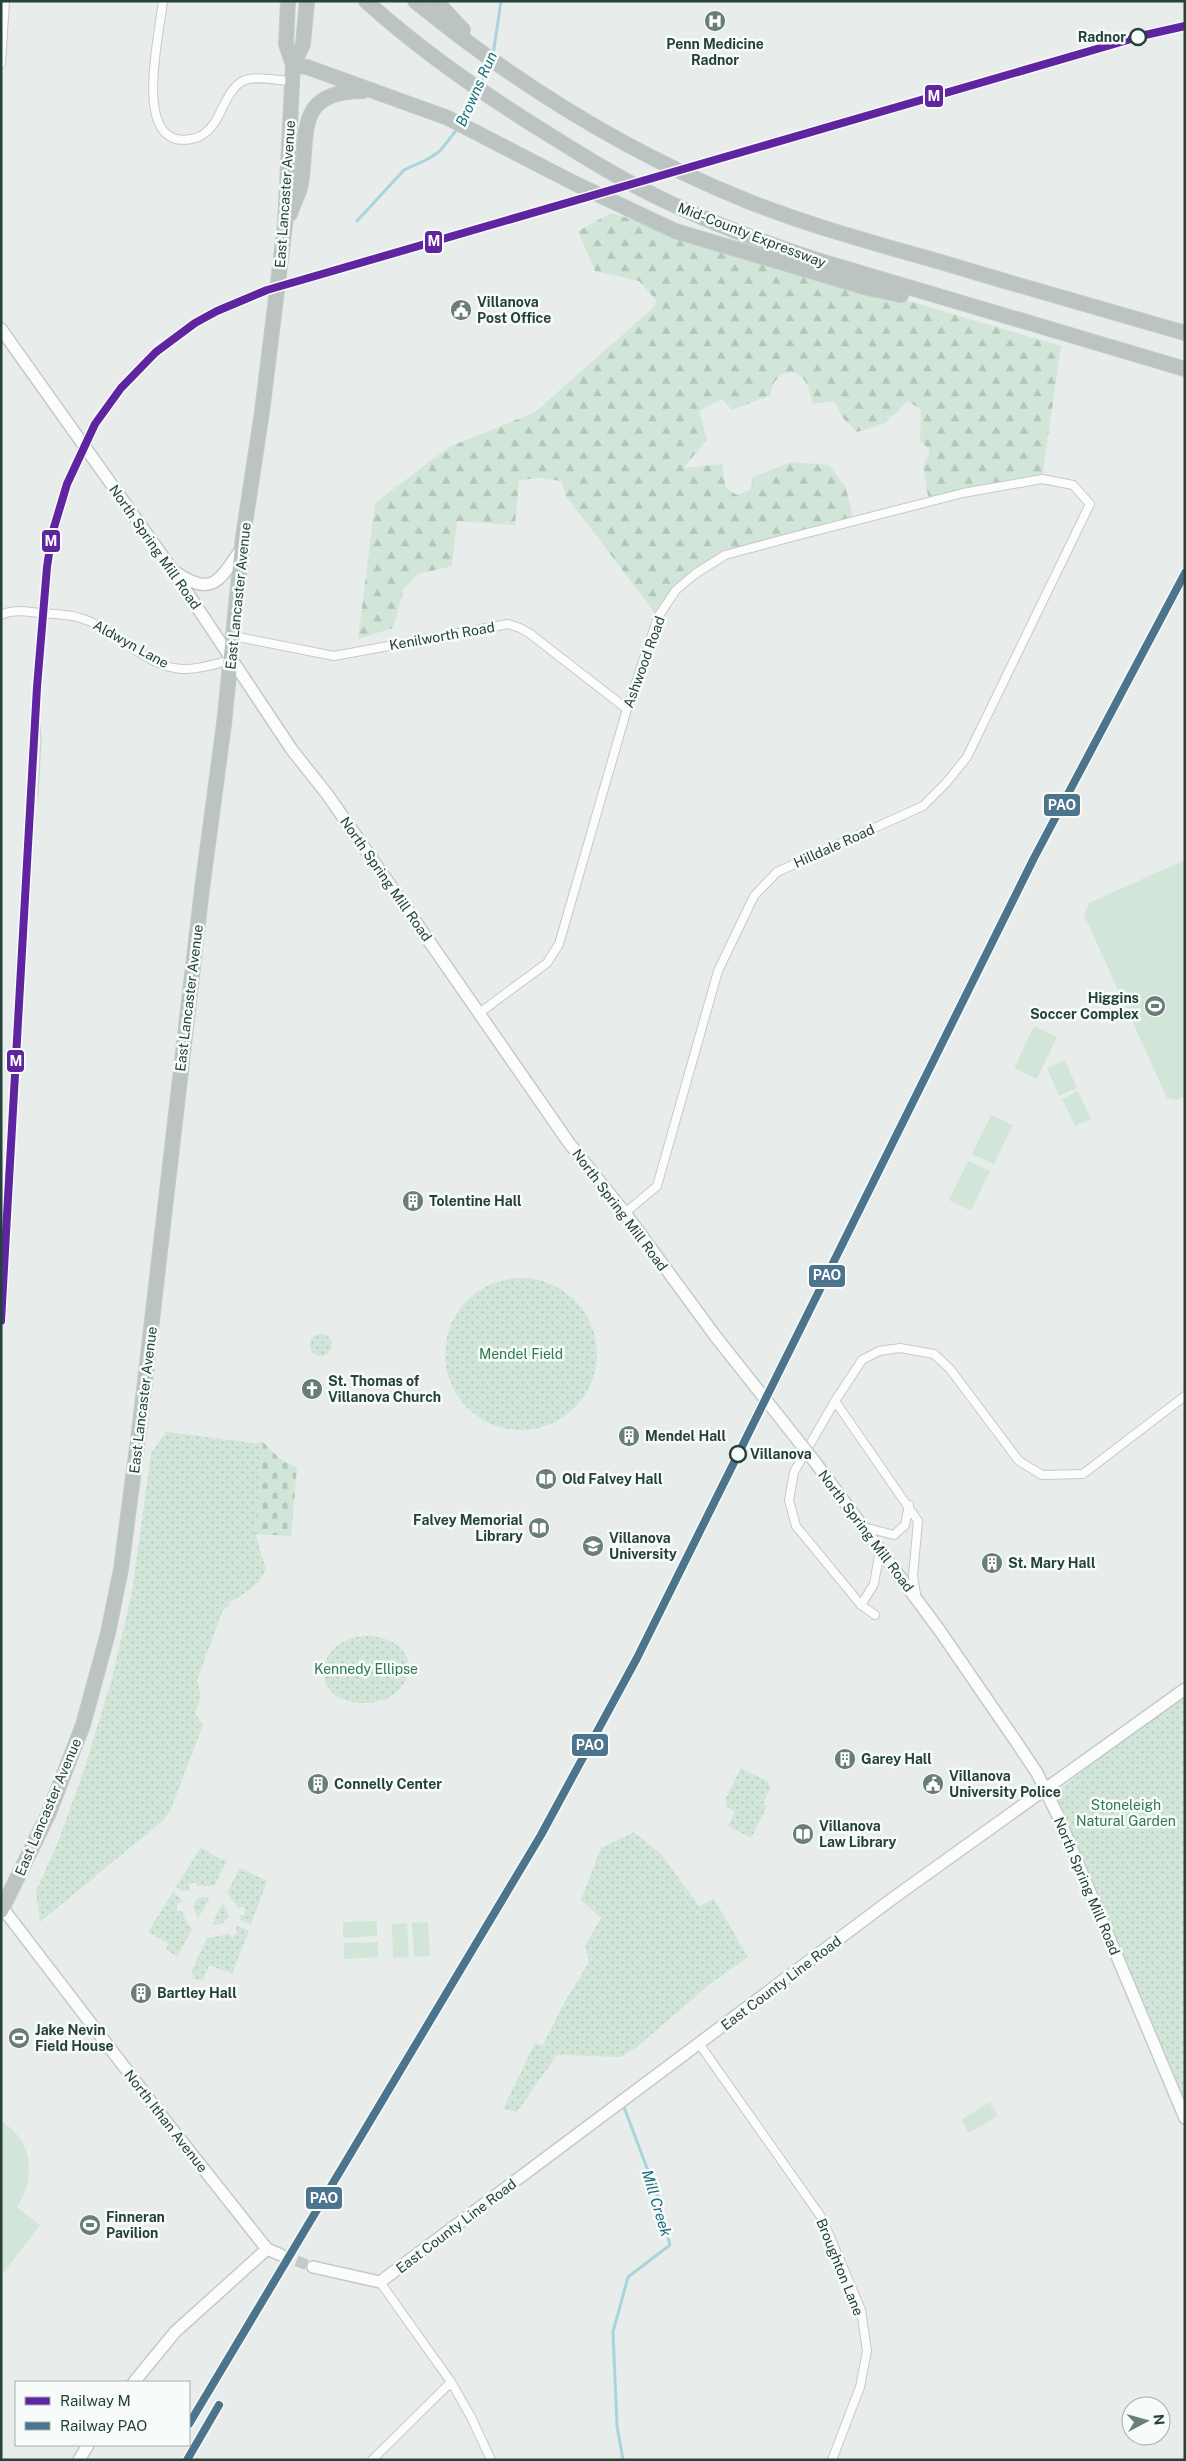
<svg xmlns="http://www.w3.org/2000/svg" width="1186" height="2461" viewBox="0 0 1186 2461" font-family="'Public Sans',sans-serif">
  <defs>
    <pattern id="green-dots" width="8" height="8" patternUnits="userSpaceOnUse" patternTransform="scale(1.25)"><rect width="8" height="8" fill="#d1e6d8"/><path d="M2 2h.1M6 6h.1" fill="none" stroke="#b3c6ba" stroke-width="1.8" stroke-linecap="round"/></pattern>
    <pattern id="forest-firs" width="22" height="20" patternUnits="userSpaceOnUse" patternTransform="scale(1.25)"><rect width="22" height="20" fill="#d1e6d8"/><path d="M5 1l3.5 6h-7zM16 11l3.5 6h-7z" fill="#b3c6ba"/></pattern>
    <pattern id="cemetery-stones" width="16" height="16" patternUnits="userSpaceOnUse" patternTransform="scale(1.25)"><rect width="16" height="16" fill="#d1e6d8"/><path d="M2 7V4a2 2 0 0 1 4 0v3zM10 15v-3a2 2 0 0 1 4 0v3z" fill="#b3c6ba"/></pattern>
  </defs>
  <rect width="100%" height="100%" fill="#e8edeb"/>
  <!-- green -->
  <path fill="url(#green-dots)" d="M445 1354a76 76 0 1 1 152 0a76 76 0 1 1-152 0Z
    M310 1345a11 11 0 1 1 22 0a11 11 0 1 1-22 0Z
    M166 1432 254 1443 263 1442 255 1533 266 1569C258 1587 244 1594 228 1603L230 1605 223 1610 197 1680 201 1696 195 1713 203 1725 171 1809 165 1819 40 1922 36 1891 58 1842 84 1770 111 1682 132 1592 151 1453Z
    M370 1636C430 1641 415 1705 362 1703 304 1701 316 1634 370 1636Z
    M1185 1692V2099L1055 1793Z
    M741 1768 769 1782 768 1785 771 1787 763 1804 767 1806 751 1838 728 1826 735 1811 725 1806 727 1801 725 1800Z
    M634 1832 661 1854 699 1906 714 1899 748 1957 710 1984 637 2047 621 2057 557 2055 517 2112 503 2109 535 2043 543 2045 563 2005 589 1962 585 1946 601 1918 581 1900 601 1848Z
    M201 1847 221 1860 223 1858 227 1861 214 1886H197L195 1882 188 1885 190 1890 183 1891 176 1887Z
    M240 1868 267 1881 251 1924 239 1920 241 1915H245L244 1907 239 1908 227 1893Z
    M173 1892 183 1901 177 1904V1911H182L186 1921 192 1929 177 1957 166 1949 169 1944 148 1932Z
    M201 1897 210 1898 198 1918 193 1907 196 1900Z
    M222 1903 227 1910 228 1917 222 1924 212 1925Z
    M238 1926 249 1931 232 1974 209 1965 203 1980 194 1979 192 1970 207 1938 229 1934 232 1937 238 1933 235 1929Z"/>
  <!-- forest -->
  <path fill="url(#forest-firs)" d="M611 213 1061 346 1042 479 929 502 923 465 929 455V449L920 441 921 410 908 401 884 424 857 432 843 418 834 401 813 404C811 397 809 387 805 381 793 362 770 377 771 395L732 410 722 399 699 411 707 440 683 468 722 464 726 488 737 495 750 490 753 477 791 462 829 465 846 488 854 521 725 555 676 590 658 617 566 496 561 481 540 478 519 480 515 525 457 521 452 566 418 574 404 588 393 628 358 639 375 503 449 447 535 412 652 309 657 301 639 281 595 271 578 231Z"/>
  <!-- cemetery -->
  <path fill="url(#cemetery-stones)" d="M263 1442 279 1458 297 1468 291 1536 255 1534Z"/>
  <!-- pitch -->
  <path fill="#d1e6d8" d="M1185 860V1096L1176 1100 1167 1098 1084 915 1089 903Z
    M1034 1026 1057 1037 1037 1079 1014 1068Z
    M1065 1060 1077 1088 1059 1096 1047 1068Z
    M1078 1091 1091 1119 1075 1126 1062 1099Z
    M991 1115 1013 1125 994 1164 972 1154Z
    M968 1161 990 1171 971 1211 949 1200Z
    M377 1921V1936L343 1938V1922Z
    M428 1922 430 1956 414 1957 412 1923Z
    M407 1923 409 1957 393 1958 392 1924Z
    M378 1942V1957L344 1959V1943Z
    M990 2102 998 2116 969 2133 961 2120Z
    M1 2121C34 2141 36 2177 17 2207L40 2225 1 2276Z"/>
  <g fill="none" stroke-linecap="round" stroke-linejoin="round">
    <!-- stream -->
    <path stroke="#a9d4db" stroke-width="3" d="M493 55 501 1
      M480 85 489 63
      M463 121 477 93
      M1185 191V193
      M357 221 404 170 428 159 440 151 458 128
      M623 2460 617 2426 613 2332 628 2277 670 2245 659 2200 624 2107"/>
    <!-- secondary-tunnel -->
    <path stroke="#c1cbc8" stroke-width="11" stroke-dasharray="11 5.5" stroke-linecap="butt" d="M281 2255 313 2267"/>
    <!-- street casing -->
    <g stroke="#c5cac8" stroke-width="10">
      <path id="street" d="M163 1C160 31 136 129 176 139 185 141 198 139 205 133 222 121 224 91 243 81 255 75 278 81 292 81
        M1 64 5 1
        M1 615C12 609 27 611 39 613 52 614 68 614 80 618 116 628 144 667 182 669 198 670 215 664 231 660
        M233 636 334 656 508 624 520 628 529 633 627 709
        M478 1014 547 963 559 944 627 709 658 617 676 590 695 574 725 555 792 537 963 493 1042 479 1073 485 1090 504 967 757 946 783 923 806 777 872 754 896 718 971 657 1186 625 1213
        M835 1401 918 1521 913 1576 916 1594
        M863 1527 894 1535 905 1525 909 1505
        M861 1605 874 1584 880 1550
        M875 1615 861 1605 796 1526 789 1500 794 1472 835 1401 862 1360 879 1351 900 1348 934 1354 950 1369 1019 1461 1042 1475 1083 1474 1185 1396
        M700 2045 822 2218 861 2310 867 2351 860 2387 832 2460
        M380 2282 451 2382 471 2417 491 2460
        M372 2460 451 2382"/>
    </g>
    <!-- secondary casing -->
    <g stroke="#c3cbc8" stroke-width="14">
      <path id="secondary" d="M1 329 171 568 292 750 327 794 569 1143 625 1213 716 1337
        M177 573C214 599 221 577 242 548
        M815 1462 940 1631 1017 1743 1037 1773 1058 1816 1185 2118
        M1 1906 168 2124 267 2249 281 2255
        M313 2267 380 2282 896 1896 1185 1689
        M134 2382 175 2332 267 2249
        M79 2460 88 2445"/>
    </g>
    <!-- highway casing -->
    <g stroke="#c3ccc9" stroke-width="16">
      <path id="highway" d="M366 1C420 50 479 91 540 129 583 156 626 183 672 204 719 226 768 244 817 260L1185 369
        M415 1C514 82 626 152 745 200 810 226 877 244 944 263 1024 287 1104 310 1185 333
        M436 1 463 30
        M293 65 307 67 448 118 574 183 675 231 868 288 901 295
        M293 65 303 44 307 1
        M290 214C293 204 299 194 301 184 309 136 293 91 363 91
        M1 1911 48 1815 83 1725 108 1633 121 1569 140 1424 202 889 224 724 243 537 262 412 285 225 293 65 286 44 288 1"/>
    </g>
    <!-- street -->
    <use href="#street" stroke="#fcfcfc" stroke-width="8"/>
    <!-- secondary -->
    <use href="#secondary" stroke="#fcfcfc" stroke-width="11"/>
    <!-- highway -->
    <use href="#highway" stroke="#bcc4c2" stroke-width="14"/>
    <!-- tram -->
    <path stroke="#c9cdcc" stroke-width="1" d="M37 687 41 739 38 797"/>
    <!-- secondary-bridge casing -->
    <g stroke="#c3cbc8" stroke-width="14" stroke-linecap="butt">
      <path id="secondary-bridge" d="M716 1337 815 1462"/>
    </g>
    <!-- secondary-bridge -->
    <use href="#secondary-bridge" stroke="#fcfcfc" stroke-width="11"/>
    <!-- rail-1 casing -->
    <g stroke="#f7fbf9" stroke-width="11">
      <path id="rail-1" d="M1 1321 37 687 47 567 52 534 67 484 95 424 121 388 156 352 195 323 217 311 267 290 1145 35 1185 26"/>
    </g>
    <!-- rail-2 casing -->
    <g stroke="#f7fbf9" stroke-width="11">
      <path id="rail-2" d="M189 2424 541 1835 637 1658 1034 858 1185 573
        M187 2460 219 2405"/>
    </g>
    <!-- rail-1 -->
    <use href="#rail-1" stroke="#5f249f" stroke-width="8"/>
    <!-- rail-2 -->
    <use href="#rail-2" stroke="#4c748c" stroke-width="8"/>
  </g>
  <!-- icons -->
  <defs>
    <g id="hospital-disc" transform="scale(1.125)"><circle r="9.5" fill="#697e78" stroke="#f7fbf9"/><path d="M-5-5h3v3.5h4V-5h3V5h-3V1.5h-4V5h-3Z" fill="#fff"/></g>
    <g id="civic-disc" transform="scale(1.125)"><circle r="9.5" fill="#697e78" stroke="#f7fbf9"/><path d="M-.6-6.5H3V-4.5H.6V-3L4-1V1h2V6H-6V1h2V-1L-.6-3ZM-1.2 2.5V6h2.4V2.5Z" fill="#fff"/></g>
    <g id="stadium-disc" transform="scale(1.125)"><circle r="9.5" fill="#697e78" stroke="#f7fbf9"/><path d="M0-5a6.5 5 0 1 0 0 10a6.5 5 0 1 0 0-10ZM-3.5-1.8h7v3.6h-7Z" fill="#fff"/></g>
    <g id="building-disc" transform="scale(1.125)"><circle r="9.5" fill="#697e78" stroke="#f7fbf9"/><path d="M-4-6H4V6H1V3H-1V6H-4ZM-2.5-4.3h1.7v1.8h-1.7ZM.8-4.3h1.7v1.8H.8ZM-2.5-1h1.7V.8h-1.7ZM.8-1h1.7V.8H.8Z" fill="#fff"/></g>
    <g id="church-disc" transform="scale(1.125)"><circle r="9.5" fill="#697e78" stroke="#f7fbf9"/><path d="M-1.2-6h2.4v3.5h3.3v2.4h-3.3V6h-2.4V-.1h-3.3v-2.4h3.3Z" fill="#fff"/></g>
    <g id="library-disc" transform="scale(1.125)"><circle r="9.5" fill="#697e78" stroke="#f7fbf9"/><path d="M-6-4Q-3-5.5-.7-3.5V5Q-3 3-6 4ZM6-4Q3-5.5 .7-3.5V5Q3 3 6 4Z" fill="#fff"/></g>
    <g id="university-disc" transform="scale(1.125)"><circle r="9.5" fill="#697e78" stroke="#f7fbf9"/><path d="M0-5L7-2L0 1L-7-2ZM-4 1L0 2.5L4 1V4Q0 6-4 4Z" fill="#fff"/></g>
  </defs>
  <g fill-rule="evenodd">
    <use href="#hospital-disc" x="715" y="21"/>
    <use href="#civic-disc" x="461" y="310"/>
    <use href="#stadium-disc" x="1155" y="1006"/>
    <use href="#building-disc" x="413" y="1201"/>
    <use href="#church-disc" x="312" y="1389"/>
    <use href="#building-disc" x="629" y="1436"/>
    <use href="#library-disc" x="546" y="1479"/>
    <use href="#library-disc" x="539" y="1528"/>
    <use href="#university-disc" x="593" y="1546"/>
    <use href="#building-disc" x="992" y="1563"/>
    <use href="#building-disc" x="845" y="1759"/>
    <use href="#building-disc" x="318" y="1784"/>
    <use href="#civic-disc" x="933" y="1784"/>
    <use href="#library-disc" x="803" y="1834"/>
    <use href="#building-disc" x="141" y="1993"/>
    <use href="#stadium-disc" x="19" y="2038"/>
    <use href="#stadium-disc" x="90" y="2225"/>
  </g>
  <!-- markers -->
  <g fill="#f7fbf9" stroke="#24423a" stroke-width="2.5">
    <circle cx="1138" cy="37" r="8"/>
    <circle cx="738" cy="1454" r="8"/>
  </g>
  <g text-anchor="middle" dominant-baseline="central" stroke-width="5" stroke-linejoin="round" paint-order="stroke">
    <!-- stop labels -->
    <g font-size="14" font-weight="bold" fill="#24423a" stroke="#f7fbf9" text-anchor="end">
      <text x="1126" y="37">Radnor</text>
      <text x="750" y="1454" text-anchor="start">Villanova</text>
    </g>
    <!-- poi labels -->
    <g font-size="14" font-weight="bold" fill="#24423a" stroke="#f7fbf9" text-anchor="start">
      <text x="715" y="44" text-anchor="middle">Penn Medicine<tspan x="715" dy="16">Radnor</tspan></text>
      <text x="477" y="302">Villanova<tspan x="477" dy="16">Post Office</tspan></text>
      <text x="1139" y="998" text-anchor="end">Higgins<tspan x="1139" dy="16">Soccer Complex</tspan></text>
      <text x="429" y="1201">Tolentine Hall</text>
      <text x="328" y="1381">St. Thomas of<tspan x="328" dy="16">Villanova Church</tspan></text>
      <text x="645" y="1436">Mendel Hall</text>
      <text x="562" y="1479">Old Falvey Hall</text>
      <text x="523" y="1520" text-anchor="end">Falvey Memorial<tspan x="523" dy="16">Library</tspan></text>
      <text x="609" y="1538">Villanova<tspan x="609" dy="16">University</tspan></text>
      <text x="1008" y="1563">St. Mary Hall</text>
      <text x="861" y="1759">Garey Hall</text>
      <text x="949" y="1776">Villanova<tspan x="949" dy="16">University Police</tspan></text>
      <text x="334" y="1784">Connelly Center</text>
      <text x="819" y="1826">Villanova<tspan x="819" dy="16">Law Library</tspan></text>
      <text x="157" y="1993">Bartley Hall</text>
      <text x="35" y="2030">Jake Nevin<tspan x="35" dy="16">Field House</tspan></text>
      <text x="106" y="2217">Finneran<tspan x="106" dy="16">Pavilion</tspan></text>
    </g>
    <!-- street labels -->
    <g font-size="14" fill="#24423a" stroke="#f7fbf9">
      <text transform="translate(285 194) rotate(-86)">East Lancaster Avenue</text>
      <text transform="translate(752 235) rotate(21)">Mid-County Expressway</text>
      <text transform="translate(155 547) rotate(55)">North Spring Mill Road</text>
      <text transform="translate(238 596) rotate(-84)">East Lancaster Avenue</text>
      <text transform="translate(442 636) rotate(-10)">Kenilworth Road</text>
      <text transform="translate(131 644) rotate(29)">Aldwyn Lane</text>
      <text transform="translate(644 662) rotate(-70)">Ashwood Road</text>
      <text transform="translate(834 846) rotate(-24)">Hilldale Road</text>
      <text transform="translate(386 879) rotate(55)">North Spring Mill Road</text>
      <text transform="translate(189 998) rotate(-83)">East Lancaster Avenue</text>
      <text transform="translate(620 1210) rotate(53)">North Spring Mill Road</text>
      <text transform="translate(143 1400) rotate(-83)">East Lancaster Avenue</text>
      <text transform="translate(866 1531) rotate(53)">North Spring Mill Road</text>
      <text transform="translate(48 1807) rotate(-67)">East Lancaster Avenue</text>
      <text transform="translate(1087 1886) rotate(67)">North Spring Mill Road</text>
      <text transform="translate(781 1983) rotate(-37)">East County Line Road</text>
      <text transform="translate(166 2121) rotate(52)">North Ithan Avenue</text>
      <text transform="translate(456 2226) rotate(-37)">East County Line Road</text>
      <text transform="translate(840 2267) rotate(68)">Broughton Lane</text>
    </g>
    <!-- park labels -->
    <g font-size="14" fill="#2d7a4b" stroke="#f7fbf9">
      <text x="521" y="1354">Mendel Field</text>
      <text x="366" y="1669">Kennedy Ellipse</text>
      <text x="1126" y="1805">Stoneleigh<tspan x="1126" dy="16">Natural Garden</tspan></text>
    </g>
    <!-- water labels -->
    <g font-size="15" font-style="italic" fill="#1c6f80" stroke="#f7fbf9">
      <text transform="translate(476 89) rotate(-66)">Browns Run</text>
      <text transform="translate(657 2203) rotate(73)">Mill Creek</text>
    </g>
  </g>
  <g stroke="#f7fbf9" stroke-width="2">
    <rect x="924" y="84" width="20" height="24" rx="5" fill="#5f249f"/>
    <rect x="424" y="230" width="19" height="24" rx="5" fill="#5f249f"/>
    <rect x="41" y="529" width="20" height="24" rx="5" fill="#5f249f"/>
    <rect x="1043" y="793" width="38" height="24" rx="5" fill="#4c748c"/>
    <rect x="6" y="1049" width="19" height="24" rx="5" fill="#5f249f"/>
    <rect x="808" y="1264" width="38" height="24" rx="5" fill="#4c748c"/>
    <rect x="571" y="1733" width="38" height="24" rx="5" fill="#4c748c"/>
    <rect x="305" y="2186" width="38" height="24" rx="5" fill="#4c748c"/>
  </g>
  <g font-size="14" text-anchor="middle" font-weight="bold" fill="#fff">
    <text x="934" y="101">M</text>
    <text x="434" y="246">M</text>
    <text x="51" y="546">M</text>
    <text x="1062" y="810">PAO</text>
    <text x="16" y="1066">M</text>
    <text x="827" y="1280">PAO</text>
    <text x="590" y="1750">PAO</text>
    <text x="324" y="2203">PAO</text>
  </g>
  <!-- border -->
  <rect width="1186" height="2461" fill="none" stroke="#24423a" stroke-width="5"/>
  <!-- legend -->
  <rect x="15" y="2381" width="175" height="65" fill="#f7fbf9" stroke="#a3b1ad"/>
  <rect x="25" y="2397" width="25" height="8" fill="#5f249f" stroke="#a3b1ad"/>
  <text x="60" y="2406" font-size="15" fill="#24423a">Railway M</text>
  <rect x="25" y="2422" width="25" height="8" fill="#4c748c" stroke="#a3b1ad"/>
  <text x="60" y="2431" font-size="15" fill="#24423a">Railway PAO</text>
  <!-- north arrow -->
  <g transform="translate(1146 2421) rotate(84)"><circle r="24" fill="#f7fbf9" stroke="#a3b1ad"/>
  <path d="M0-4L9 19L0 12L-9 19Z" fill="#697e78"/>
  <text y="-8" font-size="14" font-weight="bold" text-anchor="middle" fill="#24423a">N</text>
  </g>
</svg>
